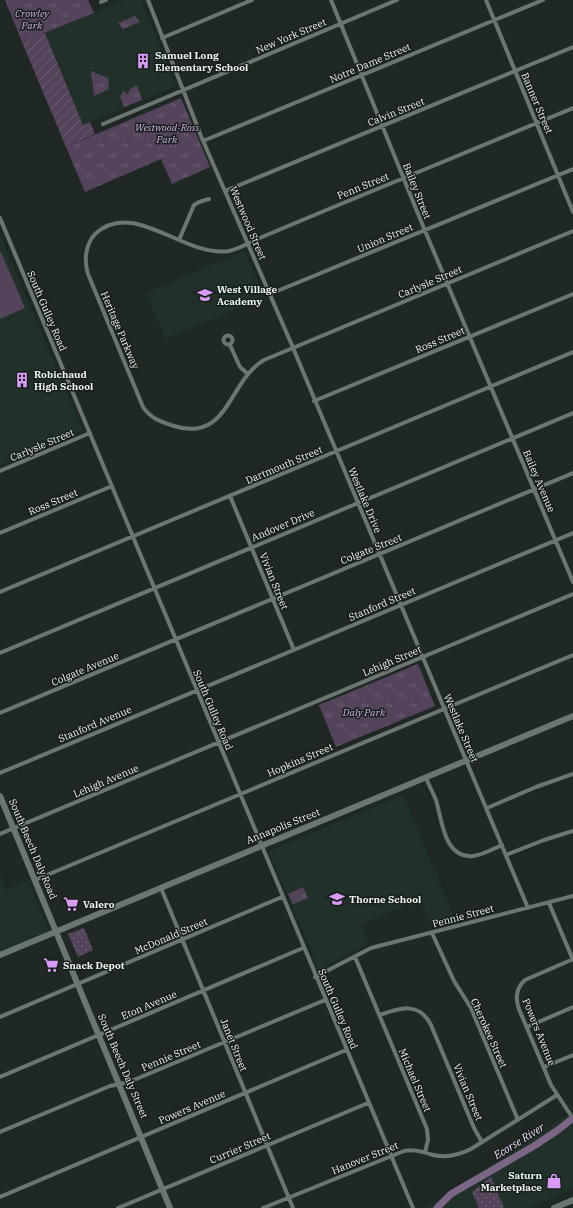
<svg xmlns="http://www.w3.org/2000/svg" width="573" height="1208" viewBox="0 0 573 1208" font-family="'IBM Plex Serif',serif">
  <defs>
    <pattern id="grass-dots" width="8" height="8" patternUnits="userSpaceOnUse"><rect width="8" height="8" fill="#53435b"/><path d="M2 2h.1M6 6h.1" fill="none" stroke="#6c5f73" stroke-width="1.8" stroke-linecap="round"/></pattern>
    <pattern id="park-tufts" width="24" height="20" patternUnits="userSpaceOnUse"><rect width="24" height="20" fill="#53435b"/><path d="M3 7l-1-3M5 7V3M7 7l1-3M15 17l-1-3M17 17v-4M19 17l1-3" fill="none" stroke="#6c5f73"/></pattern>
    <pattern id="garden-furrows" width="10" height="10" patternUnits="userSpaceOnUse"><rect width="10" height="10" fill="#53435b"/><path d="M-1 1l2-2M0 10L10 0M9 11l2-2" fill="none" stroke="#6c5f73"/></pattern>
  </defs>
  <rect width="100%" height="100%" fill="#202824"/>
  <!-- built -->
  <path fill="#213129" d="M124 0H141L176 86 83 125 45 33Z
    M0 235 82 430 0 465Z
    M245 251 264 297 165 339 146 293Z
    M403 795 455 920 431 926 420 899 361 924 369 943 319 970 269 851Z
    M0 876 6 890 28 881 49 931 0 951Z
    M573 1111V1189L528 1208H425Z"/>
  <!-- grass -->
  <path fill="url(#grass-dots)" d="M84 928 93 950 78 957 68 934Z
    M491 1177 504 1208H479L472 1192Z"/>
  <!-- park -->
  <path fill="url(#park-tufts)" d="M5 0H88L94 13 22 42Z
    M135 16 140 22 123 29 118 23Z
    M91 71 108 78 109 89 94 96Z
    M137 85 142 100 124 107 120 97 123 91 128 94 130 89Z
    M181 98 210 167 172 184 161 159 85 192 66 147Z
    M418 664 435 706 336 747 319 705Z
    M303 887 308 898 293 904 288 894Z"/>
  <!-- garden -->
  <path fill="url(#garden-furrows)" d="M45 33 83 125 90 122 95 134 66 147 22 42Z"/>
  <!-- pitch -->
  <path fill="#53435b" d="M1 252 25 308 0 319V253Z"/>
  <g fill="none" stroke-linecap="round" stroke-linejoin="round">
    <!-- river -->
    <path stroke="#7b6785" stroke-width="7" d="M437 1208 451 1194 534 1146 558 1130 573 1118"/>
    <!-- street -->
    <path stroke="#6c7671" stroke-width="4" d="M148 0 201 136 291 343 528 908
      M331 0 423 226 573 582
      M486 0 573 212
      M101 2 106 0
      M162 38 252 0
      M573 108C490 143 407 177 324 211 303 220 283 228 262 237 251 242 241 248 229 251 184 258 134 198 95 234 85 245 84 261 88 274L143 407C151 419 162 422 174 426 229 443 228 381 264 360L573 231
      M103 124 397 0
      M203 141 543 0
      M225 191 573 47
      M0 218 413 1208
      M179 240 194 205 199 202 209 199
      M270 294 573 169
      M223.5 340a4.5 4.5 0 1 1 9 0a4.5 4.5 0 1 1-9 0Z
      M230 345 240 367 248 374
      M314 401 573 294
      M0 471 90 433
      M230 496 294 650
      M0 533 112 486
      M0 592 573 352
      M0 653 573 413
      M0 713 573 473
      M0 773 573 533
      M426 778C429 785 433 793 436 800 442 820 444 859 473 856 483 855 493 849 502 845
      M487 808 536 787 573 774
      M0 834 573 594
      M506 855 544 840 573 831
      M35 880 573 655
      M161 888 293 1208
      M549 903 573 960
      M432 933 454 981 471 1008 518 1120
      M355 957 427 1129 428 1140 425 1152
      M315 977 371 948 573 896
      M380 1015C399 1008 419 1001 431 1025L474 1128 482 1142
      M0 1017 282 897
      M527 1027 573 1007
      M544 1067 573 1055
      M0 1077 303 948
      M570 1114 551 1085 519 1009C515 998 516 988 525 980L573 959
      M0 1132 110 1086 129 1082 325 1000
      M0 1197 346 1050
      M118 1208 368 1103
      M263 1208 404 1151C415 1149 423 1152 433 1155 446 1158 459 1155 471 1149L557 1095"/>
    <!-- secondary -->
    <path stroke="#6c7671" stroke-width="6" d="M0 796 170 1208
      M0 955 573 716
      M554 1208 573 1200"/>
  </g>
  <!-- icons -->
  <defs>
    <g id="building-bare" transform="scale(1.2)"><path d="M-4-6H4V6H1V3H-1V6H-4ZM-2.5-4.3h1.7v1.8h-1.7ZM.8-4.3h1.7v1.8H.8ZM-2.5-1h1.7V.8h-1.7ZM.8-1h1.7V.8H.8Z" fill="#d99af7" stroke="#171f1b" stroke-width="2.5" paint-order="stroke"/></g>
    <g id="school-bare" transform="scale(1.2)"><path d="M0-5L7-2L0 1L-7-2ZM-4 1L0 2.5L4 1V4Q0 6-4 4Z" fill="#d99af7" stroke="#171f1b" stroke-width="2.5" paint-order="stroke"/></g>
    <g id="supermarket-bare" transform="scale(1.2)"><path d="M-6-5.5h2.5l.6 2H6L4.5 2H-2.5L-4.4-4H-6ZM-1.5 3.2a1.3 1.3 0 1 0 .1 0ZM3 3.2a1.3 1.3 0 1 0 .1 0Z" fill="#d99af7" stroke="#171f1b" stroke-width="2.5" paint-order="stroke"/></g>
    <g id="shop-bare" transform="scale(1.2)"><path d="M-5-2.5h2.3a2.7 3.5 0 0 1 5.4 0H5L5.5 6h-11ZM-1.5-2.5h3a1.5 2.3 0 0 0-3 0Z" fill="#d99af7" stroke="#171f1b" stroke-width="2.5" paint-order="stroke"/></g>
  </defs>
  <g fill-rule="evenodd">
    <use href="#building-bare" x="143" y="61"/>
    <use href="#school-bare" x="205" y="295"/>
    <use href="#building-bare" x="22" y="380"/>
    <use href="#school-bare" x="337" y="899"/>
    <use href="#supermarket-bare" x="71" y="904"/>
    <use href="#supermarket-bare" x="51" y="965"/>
    <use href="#shop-bare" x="554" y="1181"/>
  </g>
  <g text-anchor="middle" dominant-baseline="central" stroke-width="3" stroke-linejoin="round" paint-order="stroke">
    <!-- park labels -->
    <g font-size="10" font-style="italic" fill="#d3b0e5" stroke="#171f1b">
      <text x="32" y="13">Crowley<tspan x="32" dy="12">Park</tspan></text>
      <text x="167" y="127">Westwood-Ross<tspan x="167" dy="12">Park</tspan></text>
      <text x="364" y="712">Daly Park</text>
    </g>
    <!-- street labels -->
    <g font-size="10" fill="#eef4f1" stroke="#171f1b">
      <text transform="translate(291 36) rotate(-23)">New York Street</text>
      <text transform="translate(370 63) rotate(-23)">Notre Dame Street</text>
      <text transform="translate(537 103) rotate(67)">Banner Street</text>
      <text transform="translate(396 112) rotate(-22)">Calvin Street</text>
      <text transform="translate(363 186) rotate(-22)">Penn Street</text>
      <text transform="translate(417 191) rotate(68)">Bailey Street</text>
      <text transform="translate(248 223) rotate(67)">Westwood Street</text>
      <text transform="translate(385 238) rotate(-23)">Union Street</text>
      <text transform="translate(430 282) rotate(-23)">Carlysle Street</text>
      <text transform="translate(47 311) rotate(67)">South Gulley Road</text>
      <text transform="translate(120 330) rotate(67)">Heritage Parkway</text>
      <text transform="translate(440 340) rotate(-23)">Ross Street</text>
      <text transform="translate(42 445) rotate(-23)">Carlysle Street</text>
      <text transform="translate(284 465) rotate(-23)">Dartmouth Street</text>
      <text transform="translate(539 481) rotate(67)">Bailey Avenue</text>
      <text transform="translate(365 500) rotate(67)">Westlake Drive</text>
      <text transform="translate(53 502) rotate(-23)">Ross Street</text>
      <text transform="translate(283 525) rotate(-23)">Andover Drive</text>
      <text transform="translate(371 549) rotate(-22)">Colgate Street</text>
      <text transform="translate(274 581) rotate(68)">Vivian Street</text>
      <text transform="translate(382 604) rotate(-23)">Stanford Street</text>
      <text transform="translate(392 661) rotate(-23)">Lehigh Street</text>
      <text transform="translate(85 669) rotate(-23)">Colgate Avenue</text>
      <text transform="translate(213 710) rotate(67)">South Gulley Road</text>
      <text transform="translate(95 724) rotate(-23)">Stanford Avenue</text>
      <text transform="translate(461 728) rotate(67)">Westlake Street</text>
      <text transform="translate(300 760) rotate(-23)">Hopkins Street</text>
      <text transform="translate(106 781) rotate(-23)">Lehigh Avenue</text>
      <text transform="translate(283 826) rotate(-22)">Annapolis Street</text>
      <text transform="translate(33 849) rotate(67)">South Beech Daly Road</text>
      <text transform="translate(463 916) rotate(-15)">Pennie Street</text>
      <text transform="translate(171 936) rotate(-23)">McDonald Street</text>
      <text transform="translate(149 1005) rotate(-23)">Eton Avenue</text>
      <text transform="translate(338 1009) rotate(67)">South Gulley Road</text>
      <text transform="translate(539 1032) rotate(68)">Powers Avenue</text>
      <text transform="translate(489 1033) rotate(66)">Cherokee Street</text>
      <text transform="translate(234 1045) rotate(68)">Janet Street</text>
      <text transform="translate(171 1056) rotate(-23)">Pennie Street</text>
      <text transform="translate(123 1066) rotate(67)">South Beech Daly Street</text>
      <text transform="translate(415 1080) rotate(67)">Michael Street</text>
      <text transform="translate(468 1092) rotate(67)">Vivian Street</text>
      <text transform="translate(192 1107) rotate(-23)">Powers Avenue</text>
      <text transform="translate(240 1148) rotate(-23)">Currier Street</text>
      <text transform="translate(365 1158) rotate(-22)">Hanover Street</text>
    </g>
    <!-- poi labels -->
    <g font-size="10" font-weight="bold" fill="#eef4f1" stroke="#171f1b" text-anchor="start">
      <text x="155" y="55">Samuel Long<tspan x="155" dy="12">Elementary School</tspan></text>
      <text x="217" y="289">West Village<tspan x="217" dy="12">Academy</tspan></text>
      <text x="34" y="374">Robichaud<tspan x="34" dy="12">High School</tspan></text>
      <text x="349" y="899">Thorne School</text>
      <text x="83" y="904">Valero</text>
      <text x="63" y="965">Snack Depot</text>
      <text x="542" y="1175" text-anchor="end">Saturn<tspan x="542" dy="12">Marketplace</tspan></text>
    </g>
    <!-- water labels -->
    <g font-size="11" font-style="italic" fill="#eed9f9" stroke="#171f1b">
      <text transform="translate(519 1141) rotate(-32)">Ecorse River</text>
    </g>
  </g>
</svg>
